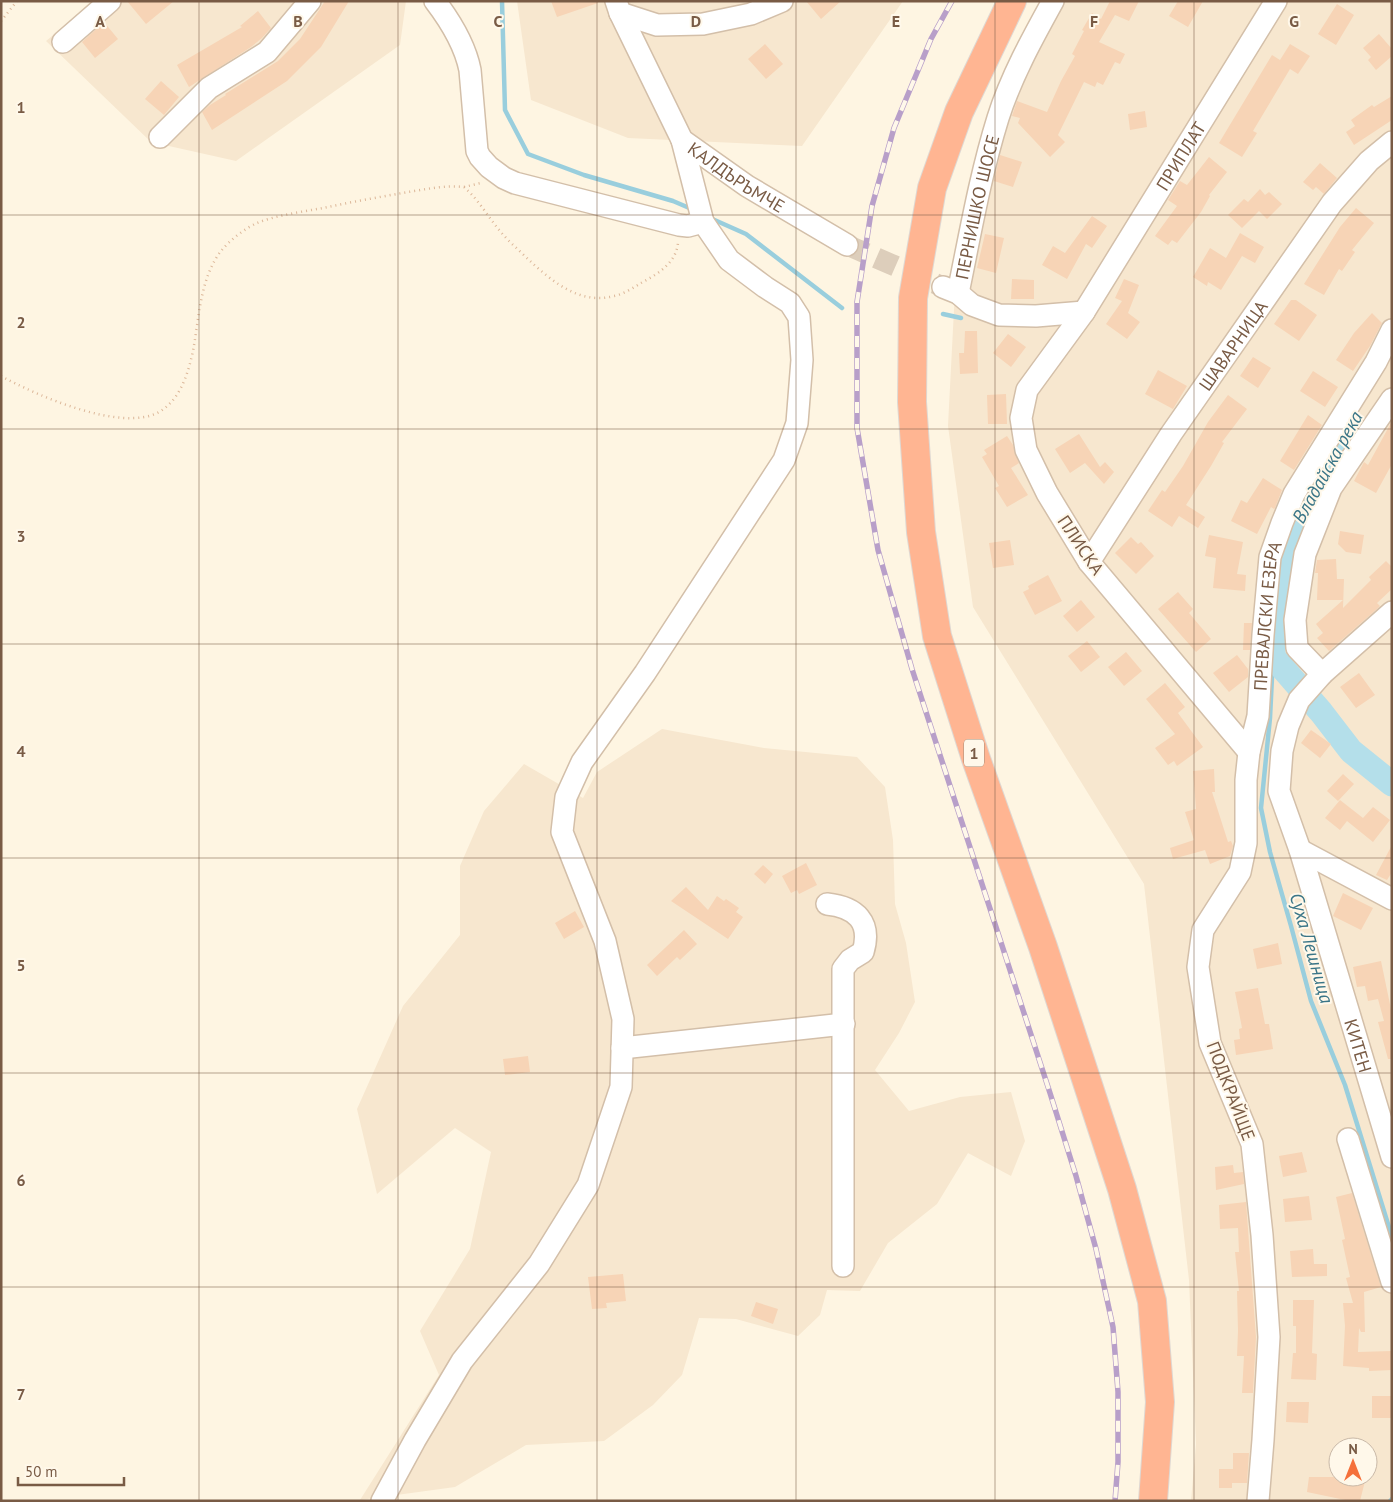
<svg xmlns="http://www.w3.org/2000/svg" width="1393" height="1502" viewBox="0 0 1393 1502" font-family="'PT Sans',sans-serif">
  <rect width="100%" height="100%" fill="#fef5e2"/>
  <!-- residential -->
  <path fill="#f7e7cf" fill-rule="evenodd" d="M95 1H406L400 45 236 161 151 142 46 41Z
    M517 1H903L802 146 628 138 531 100Z
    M1048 1H1392V1501H1191L1196 1444 1189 1280 1144 884 973 607 948 426 958 232 1010 73ZM1338 1447H1368V1477H1338Z
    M662 729 764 748 857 757 885 787 893 840 895 904 906 943 915 1002 899 1033 875 1070 909 1111 960 1097 1011 1092 1025 1141 1011 1176 968 1153 937 1204 888 1243 860 1291 827 1290 820 1315 798 1336 736 1319 699 1318 682 1375 653 1405 604 1441 526 1445 455 1487 360 1500 439 1375 420 1331 470 1249 491 1152 455 1128 377 1194 357 1109 403 1006 460 935V866L484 811 524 764 583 798 597 772Z"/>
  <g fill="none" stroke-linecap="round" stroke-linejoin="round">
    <!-- stream -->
    <path stroke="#99cedd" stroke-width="4.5" d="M502 1 505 110 528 154 584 175 673 201 694 210
      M710 218 746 234 842 308
      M943 314 961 318
      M1273 657 1270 718 1261 808 1270 852 1291 926 1311 1001 1345 1085 1392 1237
      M1390 1501 1392 1499"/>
    <!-- river -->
    <path stroke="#b4dfea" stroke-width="25" d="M1340 438C1328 459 1314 479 1303 501 1279 552 1273 601 1273 657L1321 712 1351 751 1392 784"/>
  </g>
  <!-- building -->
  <path fill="#f7d4b6" d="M127 1H174L146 24Z
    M325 1H349L321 47 287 81 212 130 202 112 210 105 226 95 225 94 278 61 300 39Z
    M551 1H598V3L557 17Z
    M806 1H841L821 19Z
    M1110 1H1139L1129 21 1115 15 1099 42 1125 54 1120 64 1115 62 1103 85 1097 82 1095 87 1084 82 1058 135 1065 142 1050 157 1018 123 1020 118 1012 116 1017 101 1047 112 1061 81 1075 56 1072 54 1084 31 1082 30 1092 13 1101 19Z
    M1178 1H1203L1188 27 1169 16Z
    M1337 4 1354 15 1336 45 1318 34Z
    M258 11 271 28 262 38 251 47 189 87 177 65 242 27 240 26Z
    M104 22 118 39 95 58 82 42Z
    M1379 34 1392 49V56L1376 70 1368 60 1371 57 1363 48Z
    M765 44 783 64 766 79 748 59Z
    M1290 44 1310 56 1298 74 1290 69 1253 131 1257 133 1242 157 1219 143 1272 55 1280 60Z
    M161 81 179 97 164 115 145 99Z
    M1392 96V120L1354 145 1346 132 1355 126 1351 120 1372 105 1374 107Z
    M1145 111 1147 127 1130 130 1128 114Z
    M1000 155 1022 162 1013 187 994 181Z
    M1209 157 1227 172 1209 195 1210 196 1201 212 1177 243 1172 240 1168 245 1155 236 1177 206 1168 200 1180 181 1187 185Z
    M1320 163 1337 178 1324 194 1316 187 1313 190 1303 182Z
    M1260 189 1265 195 1269 192 1282 204 1267 219 1259 211 1242 228 1228 215 1244 199 1248 202Z
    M1356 208 1374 223 1352 250 1355 252 1342 271 1339 269 1324 295 1304 284 1340 227Z
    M1092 216 1107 226 1092 248 1086 244 1067 279 1042 265 1053 246 1065 253Z
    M1240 233 1264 247 1255 263 1242 256 1221 290 1208 282 1207 286 1193 277 1210 248 1226 258Z
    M985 234 1004 238 996 273 977 268Z
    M1012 279 1034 280V299H1011Z
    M1124 279 1139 285 1128 313 1140 322 1127 339 1106 324 1122 301 1115 298Z
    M1291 300H1296L1317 315 1299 341 1274 324Z
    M1372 313 1382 323 1370 346 1353 371 1336 360 1354 333Z
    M965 331H977L978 373 960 374 959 353H964Z
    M1008 334 1026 347 1011 367 993 353Z
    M1253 357 1271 368 1258 388 1240 376Z
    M1158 370 1187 386 1173 409 1145 394Z
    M1313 371 1338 387 1325 407 1300 391Z
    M1006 394 1007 424H988L987 395Z
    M1228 395 1247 409 1222 442 1224 443 1211 466 1186 505 1205 517 1198 528 1179 516 1172 527 1148 511 1162 490 1165 492 1183 466 1208 422Z
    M1308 415 1322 425 1294 470 1280 461Z
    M1392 421V464L1376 493 1354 481 1364 462 1368 465Z
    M1079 434 1100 467 1105 462 1114 472 1104 484 1085 463 1070 473 1055 449Z
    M1007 436 1013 445 1019 463 1011 468 1028 495 1007 507 995 488 999 486 982 457 987 454 984 450Z
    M1263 478 1282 490 1275 508 1274 509 1271 507 1257 534 1231 521 1241 500 1247 503Z
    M1340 531 1364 535 1361 554 1346 552 1338 544Z
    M1209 535 1243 542 1237 574 1246 575 1245 591 1213 588 1216 558 1205 556Z
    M1131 537 1138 544 1141 542 1154 556 1136 574 1115 553Z
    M1010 540 1014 565 993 568 989 543Z
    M1336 559 1337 579H1344L1343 608 1371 580 1369 577 1386 561 1392 567V589L1377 603 1380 606 1377 609 1329 651 1317 638 1323 633 1316 624 1343 600H1317L1318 573H1315L1317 560Z
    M1048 575 1062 601 1035 615 1023 592 1029 589 1028 586Z
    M1178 592 1193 609 1189 613 1211 639 1196 652 1158 609Z
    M1081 600 1095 617 1077 632 1063 616Z
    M1244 623H1252L1250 650H1243Z
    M1087 641 1100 657 1081 672 1068 656Z
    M1126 652 1142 671 1124 686 1108 667Z
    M1237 655 1248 669V677L1229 692 1213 673Z
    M1359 673 1375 695 1356 708 1340 687Z
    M1165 683 1185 707 1178 713 1203 747 1177 766 1174 761 1168 765 1155 748 1175 734 1146 699Z
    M1311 730 1331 744 1320 758 1301 743Z
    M1214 769 1215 792H1212L1228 842 1231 841 1233 846 1230 856 1210 864 1205 850 1173 859 1170 848 1194 840 1185 812 1196 809 1193 771Z
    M1343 774 1354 784 1338 801 1327 791Z
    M1340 800 1363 818 1373 807 1390 820 1373 842 1347 821 1340 830 1325 818Z
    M1392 845V872L1387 880 1376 875Z
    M806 863 817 885 799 894 797 890 791 893 782 876Z
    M763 865 773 874 765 884 754 874Z
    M686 887 708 910 717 896 724 901 726 899 739 908 736 912 743 917 728 939 671 901Z
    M1343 893 1373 908 1361 930 1333 916Z
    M575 911 584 927 564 939 555 923Z
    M684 930 697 944 680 960 677 957 657 976 647 965Z
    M1278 943 1282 964 1257 969 1253 949Z
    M1381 961 1392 1014V1059H1388L1378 1022 1384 1021 1378 999 1368 1001 1365 986 1357 987 1353 967Z
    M1258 988 1265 1024H1269L1273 1049 1236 1055 1234 1040 1240 1039 1239 1029 1242 1028 1235 992Z
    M528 1056 530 1072 505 1075 503 1059Z
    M1302 1152 1307 1172 1283 1177 1279 1156Z
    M1233 1165 1234 1173 1243 1172 1244 1184 1216 1190 1215 1167Z
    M1352 1193 1381 1287 1364 1292 1365 1332H1361L1359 1328 1358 1352 1392 1351V1370L1369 1371V1368L1343 1366 1345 1326 1343 1303H1353L1346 1278 1350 1277 1342 1240 1345 1239 1336 1197Z
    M1309 1196 1312 1220 1285 1222 1283 1199Z
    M1246 1202 1256 1337 1253 1393H1242L1244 1356H1237L1238 1331 1237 1291H1239L1235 1252H1239L1238 1228 1220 1229 1219 1205Z
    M1313 1249 1314 1264H1327V1276L1292 1277 1290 1251Z
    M623 1274 626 1301 606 1303 607 1308 592 1309 588 1277Z
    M1293 1300H1314L1312 1353 1317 1354 1316 1380 1291 1379 1293 1353H1296V1326H1293Z
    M756 1302 778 1309 773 1324 751 1316Z
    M1372 1396H1392V1418H1372Z
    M1287 1402H1309L1308 1423 1286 1422Z
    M1233 1453H1249L1247 1483H1232V1488H1219V1469H1233Z
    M1309 1477H1366L1360 1501H1350L1307 1492Z"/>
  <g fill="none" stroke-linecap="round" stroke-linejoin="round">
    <!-- minor-tunnel -->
    <path stroke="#ddcebb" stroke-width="21" stroke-dasharray="21 11" stroke-linecap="butt" d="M847 245 943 287"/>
    <!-- minor casing -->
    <g stroke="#d3bfa9" stroke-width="24">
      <g id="minor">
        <path d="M435 1C451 22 465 45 470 70L477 151 480 157 489 167 504 178 515 183 679 225 688 226 703 222"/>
        <path id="s1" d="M616 1 620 13 682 140 747 186 847 245"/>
        <path d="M620 13 657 25 703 24 751 14 782 1"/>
        <path d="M63 42 110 1"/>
        <path d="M160 137 209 88 267 52 310 1"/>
        <path d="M943 287 958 293 972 305 999 315 1036 316 1084 312"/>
        <path id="s2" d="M958 293C970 235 980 176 998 118 1011 77 1032 39 1053 1"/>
        <path id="s3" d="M1089 562 1171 434 1332 203 1369 161 1392 142"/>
        <path id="s4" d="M1392 612 1322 674 1299 700 1288 726 1282 751 1279 791 1300 850 1392 1157"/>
        <path d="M1322 674 1297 648 1295 620 1305 554 1331 488 1392 399"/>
        <path id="s5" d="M1249 752 1089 562 1047 493 1026 450 1021 418 1027 390 1084 312 1276 1"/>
        <path d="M1300 850 1392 899"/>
        <path d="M827 904C856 907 872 922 863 952L850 960 843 969V1266"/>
        <path d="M622 1048 844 1024"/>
        <path d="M1348 1139 1392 1282"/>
        <path d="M382 1501 415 1440 462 1361 539 1264 588 1185 621 1087 623 1019 605 941 562 832 566 797 582 762 645 673 784 460 797 423 802 360 799 317 790 303 765 287 729 260 703 222 682 140"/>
        <path id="s6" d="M1258 1501 1263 1440 1269 1337 1262 1235 1252 1144 1210 1043 1198 967 1203 930 1240 872 1246 843V780L1249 752 1258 716 1263 635 1270 557 1282 523 1294 494 1376 362 1392 330"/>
      </g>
    </g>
    <!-- highway casing -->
    <g stroke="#dfd8d2" stroke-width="30">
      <path id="highway" d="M1012 1 959 112 932 188 913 298 912 402 921 532 937 636 976 759 1043 947 1122 1189 1152 1301 1160 1402 1153 1501"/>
    </g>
    <!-- path -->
    <path stroke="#dcb799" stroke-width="2.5" stroke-dasharray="1 4" stroke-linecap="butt" d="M1 21 17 1
      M464 187 481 183
      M1 376C36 395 121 433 159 412 180 400 188 374 193 351 199 319 200 278 221 251 230 240 244 229 257 223 277 215 301 212 323 208 351 202 380 197 408 192 427 189 446 185 464 187 479 200 488 217 500 231 509 242 520 251 530 261 553 282 580 305 614 296 624 294 633 288 641 283 658 274 676 263 678 243"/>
    <!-- minor -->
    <use href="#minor" stroke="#fff" stroke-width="21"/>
    <!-- highway -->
    <use href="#highway" stroke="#ffb592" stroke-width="28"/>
    <!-- rail casing -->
    <g stroke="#b89fc9" stroke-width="5.5">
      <path id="rail" d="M952 1 931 39 894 128 872 206 857 302V428L878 550 912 669 1050 1093 1076 1176 1096 1249 1113 1327 1118 1392V1462L1115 1501"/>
    </g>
    <!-- rail -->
    <use href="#rail" stroke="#fff8ea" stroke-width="4" stroke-dasharray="11" stroke-linecap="butt"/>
  </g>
  <!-- grid -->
  <path fill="none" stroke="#795b45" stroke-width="1" stroke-opacity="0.55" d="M199 1V1501M398 1V1501M597 1V1501M796 1V1501M995 1V1501M1194 1V1501M1 215H1392M1 429H1392M1 644H1392M1 858H1392M1 1073H1392M1 1287H1392"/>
  <g text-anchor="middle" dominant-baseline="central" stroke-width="4" stroke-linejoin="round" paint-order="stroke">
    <!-- shield labels -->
    <rect fill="#fff8ea" stroke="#a18a76" stroke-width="1" x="964" y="739.5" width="20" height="27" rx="4"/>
    <g font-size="16" font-weight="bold" fill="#795b45">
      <text x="974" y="753">1</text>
    </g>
    <!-- street labels -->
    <g font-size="18" fill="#795b45" stroke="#fff8ea">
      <text stroke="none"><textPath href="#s5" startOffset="718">ПРИПЛАТ</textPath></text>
      <text stroke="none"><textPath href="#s1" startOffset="220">КАЛДЪРЪМЧЕ</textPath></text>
      <text stroke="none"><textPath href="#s2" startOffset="88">ПЕРНИШКО ШОСЕ</textPath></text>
      <text stroke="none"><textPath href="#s3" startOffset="260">ШАВАРНИЦА</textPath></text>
      <text transform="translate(1081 545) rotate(56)">ПЛИСКА</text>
      <text stroke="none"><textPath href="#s6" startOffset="909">ПРЕВАЛСКИ ЕЗЕРА</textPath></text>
      <text stroke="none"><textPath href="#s4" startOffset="489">КИТЕН</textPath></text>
      <text transform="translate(1231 1091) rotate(69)">ПОДКРАЙЩЕ</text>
    </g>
    <!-- water labels -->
    <g font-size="19" font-style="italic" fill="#3a7587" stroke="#fff8ea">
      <text transform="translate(1327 467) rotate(-61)">Владайска река</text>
      <text transform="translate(1312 948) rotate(74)">Суха Лешница</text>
    </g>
  </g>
  <g font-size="16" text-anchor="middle" font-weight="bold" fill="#795b45" stroke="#fff8ea" stroke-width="4" stroke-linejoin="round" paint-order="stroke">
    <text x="100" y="27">A</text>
    <text x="298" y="27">B</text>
    <text x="498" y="27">C</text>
    <text x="696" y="27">D</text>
    <text x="896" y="27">E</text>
    <text x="1094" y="27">F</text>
    <text x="1294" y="27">G</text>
    <text x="21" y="113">1</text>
    <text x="21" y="328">2</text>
    <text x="21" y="542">3</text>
    <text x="21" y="757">4</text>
    <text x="21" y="971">5</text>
    <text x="21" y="1186">6</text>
    <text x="21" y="1400">7</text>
  </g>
  <!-- border -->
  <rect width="1393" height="1502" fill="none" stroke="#795b45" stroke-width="5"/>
  <!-- north arrow -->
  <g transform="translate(1353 1462)"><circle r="24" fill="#fff8ea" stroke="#c9b9a8"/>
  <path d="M0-4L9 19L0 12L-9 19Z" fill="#f5703a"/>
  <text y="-8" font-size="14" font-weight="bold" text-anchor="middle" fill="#795b45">N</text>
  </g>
  <!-- scale -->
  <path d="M18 1477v8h106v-8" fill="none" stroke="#795b45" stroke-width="2.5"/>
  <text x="25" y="1477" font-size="15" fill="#795b45" stroke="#fff8ea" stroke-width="4" paint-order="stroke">50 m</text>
</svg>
